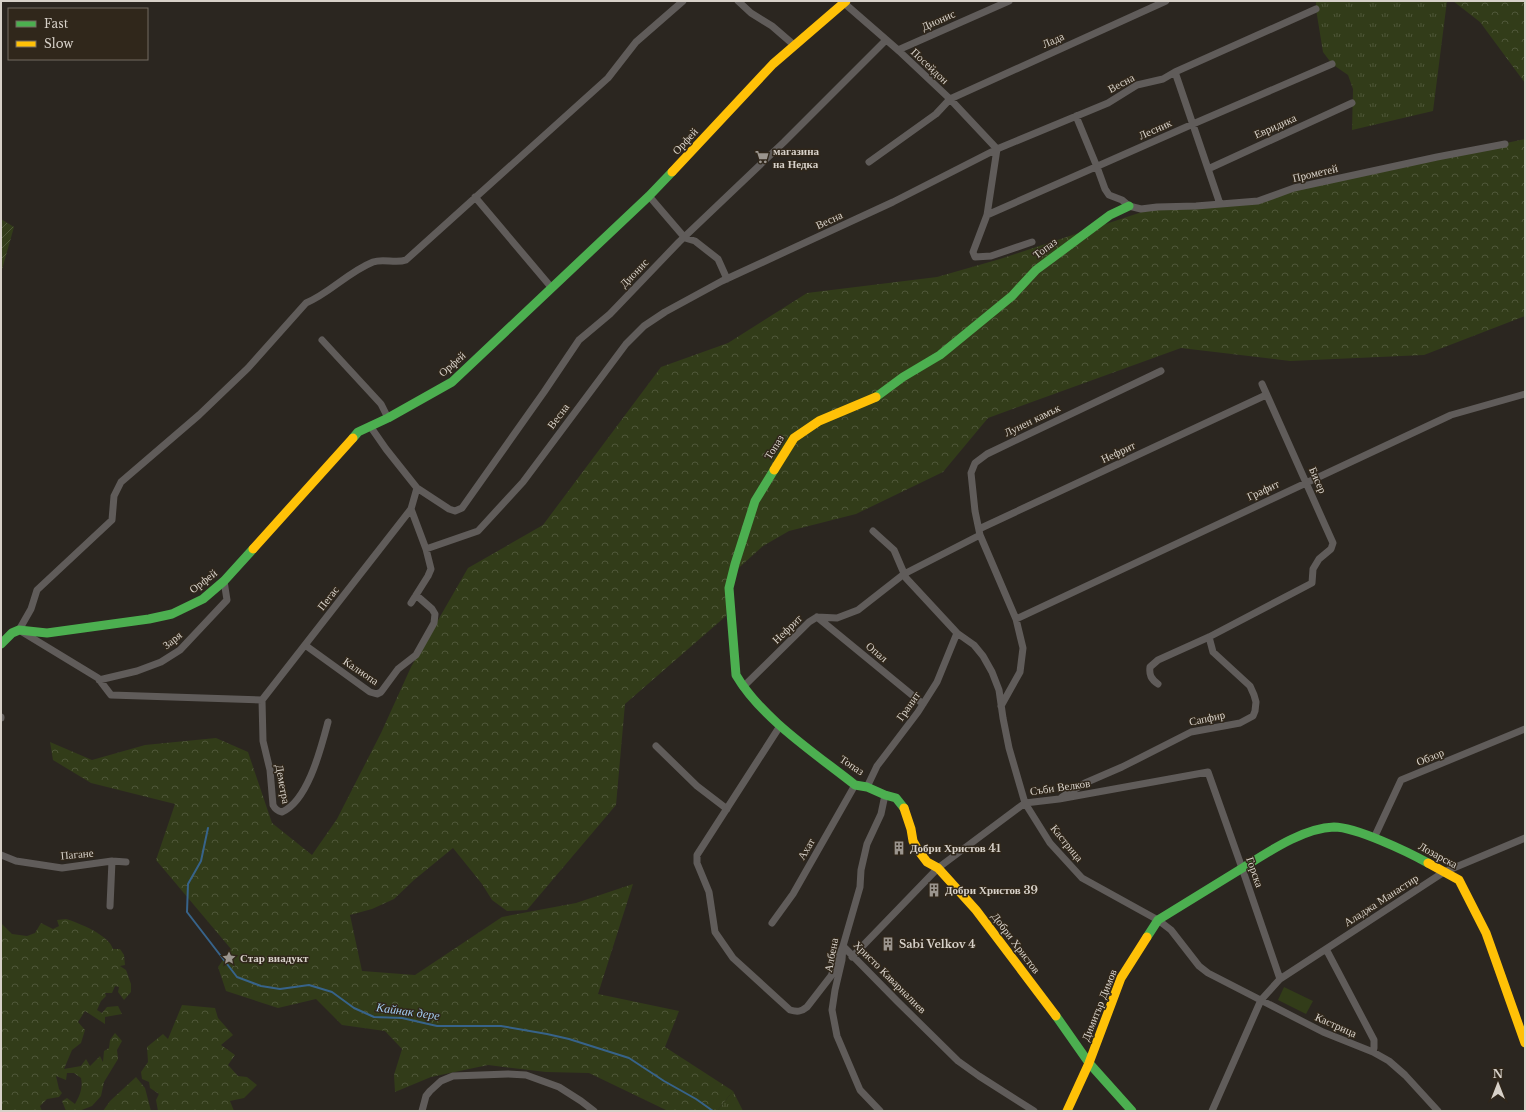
<svg xmlns="http://www.w3.org/2000/svg" width="1526" height="1112" viewBox="0 0 1526 1112" font-family="'Libre Baskerville',serif">
  <defs>
    <pattern id="grass-tufts" width="24" height="20" patternUnits="userSpaceOnUse"><rect width="24" height="20" fill="#323c19"/><path d="M3 7l-1-3M5 7V3M7 7l1-3M15 17l-1-3M17 17v-4M19 17l1-3" fill="none" stroke="#4f5739"/></pattern>
    <pattern id="forest-crowns" width="20" height="18" patternUnits="userSpaceOnUse"><rect width="20" height="18" fill="#323c19"/><path d="M2 6a3 3 0 1 1 6 0M12 15a3 3 0 1 1 6 0" fill="none" stroke="#4f5739"/></pattern>
    <pattern id="garden-furrows" width="10" height="10" patternUnits="userSpaceOnUse"><rect width="10" height="10" fill="#323c19"/><path d="M-1 1l2-2M0 10L10 0M9 11l2-2" fill="none" stroke="#4f5739"/></pattern>
  </defs>
  <rect width="100%" height="100%" fill="#2b2620"/>
  <!-- grass -->
  <path fill="url(#grass-tufts)" d="M1316 1H1447L1433 111 1352 130 1353 89 1348 75 1332 64 1323 52 1316 9Z
    M733 1091 743 1111H717Z"/>
  <!-- forest -->
  <path fill="url(#forest-crowns)" d="M1453 1H1525V83L1480 22Z
    M1525 139V316L1424 355 1290 361 1181 348 988 418 943 472 856 514 789 531 763 546 732 574 726 616 625 704 616 805 527 910 507 911 492 900 482 884 453 848 414 880 394 899 372 909 350 915 362 971 415 975 502 917 576 903 633 884 598 994 679 1011 665 1047 733 1091 717 1111H668L589 1073 546 1072 488 1065 431 1077 395 1092 394 1075 402 1049 385 1031 342 1025 316 999 278 1008 226 991 218 967 231 949 156 860 175 804 91 783 53 760 50 742 92 760 145 745 216 738 248 752 272 823 312 855 337 819 381 733 411 667 468 568 543 525 661 367 728 343 807 293 937 277 1000 259 1157 207 1258 201 1294 188Z
    M66 919C79 923 109 935 113 949H120L124 955 125 965 120 966 126 970 131 984V992L124 1000 118 992 119 987 115 986 112 993H105L106 996 101 1001 97 1010 102 1013 107 1007 118 1006 122 1014 105 1017V1024L85 1011 78 1022 85 1030 81 1043 72 1050 64 1069 81 1066 86 1059 90 1066 100 1056 103 1062 104 1051 109 1048 110 1040 115 1033 122 1041 117 1050 118 1059 104 1082 101 1096 92 1106 79 1111H66L62 1101 67 1098 75 1104C80 1095 83 1088 81 1078L74 1073H67L66 1080 56 1076 59 1089 62 1093 59 1097 47 1099 40 1106 42 1111H1V923L12 934 27 936 35 933 41 923 53 929 59 926 57 920Z
    M182 1005 215 1008 218 1018 233 1035 221 1045 235 1055 228 1065 238 1076 247 1077 257 1085 244 1098 230 1101 234 1111H158L156 1100 159 1094 150 1088 149 1082 142 1079 141 1072 148 1062 147 1047 163 1034 168 1039Z
    M136 1077 145 1088 151 1111H103L110 1101Z"/>
  <!-- park -->
  <path fill="#323c19" d="M1284 987 1313 1001 1306 1014 1278 1000Z"/>
  <!-- garden -->
  <path fill="url(#garden-furrows)" d="M1 219 14 227 1 273Z"/>
  <g fill="none" stroke-linecap="round" stroke-linejoin="round">
    <!-- stream -->
    <path stroke="#37638a" stroke-width="2" d="M208 828 201 861 188 884 187 912 237 977 261 986 280 989 309 985 332 992 354 1008 374 1017 402 1018 437 1026H501L547 1034 569 1039 629 1058 664 1081 696 1099 713 1111"/>
    <!-- street -->
    <path stroke="#605c5a" stroke-width="7" d="M738 1 751 13 772 26 794 45
      M844 3 898 50 950 99 997 149 987 215 973 252 975 257 991 256 1032 242
      M898 50 1009 1
      M1175 72 1220 204
      M1076 116 1097 167 1105 189 1109 195 1122 200 1129 206 1141 209 1157 207 1196 206 1258 201 1294 188 1437 157 1505 144
      M869 162 936 114 950 99 1166 1
      M1208 169 1352 103
      M649 196 685 238 695 241 718 259 727 279
      M475 197 551 287
      M987 215 1193 124 1332 64
      M322 340 381 404 388 418
      M370 426 386 449 417 488 411 509 426 549 431 569 428 576 411 603
      M417 488 449 509 455 511 462 508 544 392 579 340 610 314 679 242 784 142 886 40
      M979 529 1266 395
      M873 531 894 550 906 578 957 633 974 645 983 656 992 672 999 690 1003 718 1009 748 1025 803 1050 843 1082 878 1158 920 1171 930 1199 966 1208 973 1323 1032 1373 1052 1389 1061 1405 1075 1438 1111
      M426 549 478 531 523 482 626 344 644 326 665 312 722 281 893 202 997 149 1108 103 1137 85 1163 79 1175 72 1316 9
      M817 617 923 704
      M1016 619 1451 415 1525 394
      M305 645 370 692 377 694 381 692 398 669 416 655 434 623 435 614 432 609 416 595
      M99 680 137 671 161 662 180 650 227 600 224 581
      M1158 684C1151 679 1149 675 1150 667L1158 660 1209 637 1312 583 1313 569 1319 559 1331 549 1333 543 1324 523 1262 384
      M743 687 809 622 817 617 837 618 858 610 904 574 980 535
      M262 700 111 695 98 678 19 630 31 609 37 590 112 520 114 496 121 482 199 415 248 368 306 303C330 293 348 272 373 262 384 258 395 264 406 260L608 78 636 42 683 1
      M262 700 411 509
      M262 700 263 741 270 770 273 805C275 809 277 811 282 812 308 801 321 748 328 722
      M1001 706 1020 672 1023 648 1016 619 980 535 975 511 971 473 975 463 987 454 1161 371
      M1 717V718
      M780 726 697 855V863L709 892 715 932 733 958 790 1010C797 1012 801 1012 807 1007L831 976 843 946 897 1001 958 1061 979 1076 1034 1111
      M656 746 697 786 727 809
      M867 787 877 766 918 712 937 682 957 633
      M1062 797 1085 783 1122 767 1191 732 1240 723 1253 716 1255 711 1256 702 1254 695 1250 686 1213 652 1209 637
      M1374 838 1401 780 1525 729
      M1 855 16 861 62 868 112 861 110 906
      M112 861 126 862
      M772 923 793 894 855 785
      M1326 949 1374 1040V1048L1373 1052
      M852 957 938 868 1025 803 1059 799 1208 772 1242 868 1280 979
      M422 1111 426 1096 430 1091 441 1081 453 1076 508 1074 526 1075 559 1087 581 1101 594 1111
      M880 1111 860 1090 837 1036 832 1010 835 990 842 960 843 946 860 887 861 870 867 844 881 814 885 795
      M1212 1111 1261 1000 1280 979 1444 872 1525 838"/>
    <!-- fast -->
    <path stroke="#4caf50" stroke-width="9" d="M876 397 903 377 940 355 1012 296 1036 270 1110 215 1129 206
      M353 438 358 432 388 418 452 382 649 196 672 172
      M774 470 755 501 735 564 729 588 736 675C761 718 816 754 855 785L867 787 885 795 896 798 904 808
      M1 644 12 633 19 630 47 633 149 619 172 614 203 599 224 581 253 549
      M1147 937 1158 920C1184 904 1210 888 1236 872 1264 855 1301 828 1334 827 1356 827 1408 852 1428 863
      M1056 1016 1089 1063 1132 1111"/>
    <!-- slow -->
    <path stroke="#ffc107" stroke-width="9" d="M672 172 773 64 846 1
      M774 470 794 438 819 421 876 397
      M253 549 353 438
      M904 808 911 829 913 841 918 850 927 862 938 868 976 910 1056 1016
      M1428 863 1459 880 1486 933 1525 1043
      M1067 1111 1089 1063 1121 978 1147 937"/>
  </g>
  <!-- icons -->
  <defs>
    <g id="supermarket-bare" transform="scale(1.08)"><path d="M-6-5.5h2.5l.6 2H6L4.5 2H-2.5L-4.4-4H-6ZM-1.5 3.2a1.3 1.3 0 1 0 .1 0ZM3 3.2a1.3 1.3 0 1 0 .1 0Z" fill="#9b958e" stroke="#30271b" stroke-width="2.5" paint-order="stroke"/></g>
    <g id="building-bare" transform="scale(1.08)"><path d="M-4-6H4V6H1V3H-1V6H-4ZM-2.5-4.3h1.7v1.8h-1.7ZM.8-4.3h1.7v1.8H.8ZM-2.5-1h1.7V.8h-1.7ZM.8-1h1.7V.8H.8Z" fill="#9b958e" stroke="#30271b" stroke-width="2.5" paint-order="stroke"/></g>
    <g id="sight-bare" transform="scale(1.08)"><path d="M0-6L1.8-2.2L6-1.7L2.9 1.2L3.7 5.4L0 3.3L-3.7 5.4L-2.9 1.2L-6-1.7L-1.8-2.2Z" fill="#9b958e" stroke="#30271b" stroke-width="2.5" paint-order="stroke"/></g>
  </defs>
  <g fill-rule="evenodd">
    <use href="#supermarket-bare" x="762" y="157"/>
    <use href="#building-bare" x="899" y="848"/>
    <use href="#building-bare" x="934" y="890"/>
    <use href="#building-bare" x="888" y="944"/>
    <use href="#sight-bare" x="229" y="958"/>
  </g>
  <g text-anchor="middle" dominant-baseline="central" stroke-width="3" stroke-linejoin="round" paint-order="stroke">
    <!-- street labels -->
    <g font-size="11" fill="#d7d1c9" stroke="#30271b">
      <text transform="translate(938 20) rotate(-24)">Дионис</text>
      <text transform="translate(1053 40) rotate(-24)">Лада</text>
      <text transform="translate(930 66) rotate(43)">Посейдон</text>
      <text transform="translate(1121 83) rotate(-28)">Весна</text>
      <text transform="translate(1275 126) rotate(-24)">Евридика</text>
      <text transform="translate(1155 129) rotate(-24)">Лесник</text>
      <text transform="translate(685 141) rotate(-47)">Орфей</text>
      <text transform="translate(1315 173) rotate(-13)">Прометей</text>
      <text transform="translate(829 220) rotate(-25)">Весна</text>
      <text transform="translate(1045 248) rotate(-37)">Топаз</text>
      <text transform="translate(634 273) rotate(-46)">Дионис</text>
      <text transform="translate(452 364) rotate(-41)">Орфей</text>
      <text transform="translate(558 416) rotate(-53)">Весна</text>
      <text transform="translate(1032 420) rotate(-26)">Лунен камък</text>
      <text transform="translate(774 447) rotate(-58)">Топаз</text>
      <text transform="translate(1118 452) rotate(-25)">Нефрит</text>
      <text transform="translate(1318 480) rotate(66)">Бисер</text>
      <text transform="translate(1263 490) rotate(-25)">Графит</text>
      <text transform="translate(203 581) rotate(-38)">Орфей</text>
      <text transform="translate(328 598) rotate(-52)">Пегас</text>
      <text transform="translate(787 629) rotate(-44)">Нефрит</text>
      <text transform="translate(172 640) rotate(-39)">Заря</text>
      <text transform="translate(877 652) rotate(40)">Опал</text>
      <text transform="translate(361 671) rotate(34)">Калиопа</text>
      <text transform="translate(908 706) rotate(-55)">Гранит</text>
      <text transform="translate(1207 718) rotate(-12)">Сапфир</text>
      <text transform="translate(1430 757) rotate(-22)">Обзор</text>
      <text transform="translate(852 765) rotate(34)">Топаз</text>
      <text transform="translate(283 784) rotate(80)">Деметра</text>
      <text transform="translate(1060 787) rotate(-8)">Съби Велков</text>
      <text transform="translate(1067 843) rotate(51)">Кастрица</text>
      <text transform="translate(806 849) rotate(-60)">Ахат</text>
      <text transform="translate(77 854) rotate(-5)">Пагане</text>
      <text transform="translate(1438 855) rotate(28)">Лозарска</text>
      <text transform="translate(1255 872) rotate(71)">Горска</text>
      <text transform="translate(1381 900) rotate(-33)">Аладжа Манастир</text>
      <text transform="translate(1016 943) rotate(53)">Добри Христов</text>
      <text transform="translate(831 955) rotate(-79)">Албена</text>
      <text transform="translate(890 977) rotate(45)">Христо Каварналиев</text>
      <text transform="translate(1099 1005) rotate(-68)">Димитър Димов</text>
      <text transform="translate(1336 1025) rotate(24)">Кастрица</text>
    </g>
    <!-- poi labels -->
    <g font-size="11" font-weight="bold" fill="#d7d1c9" stroke="#30271b" text-anchor="start">
      <text x="773" y="151">магазина<tspan x="773" dy="13">на Недка</tspan></text>
      <text x="910" y="848">Добри Христов 41</text>
      <text x="945" y="890">Добри Христов 39</text>
      <text x="899" y="944">Sabi Velkov 4</text>
      <text x="240" y="958">Стар виадукт</text>
    </g>
    <!-- water labels -->
    <g font-size="12" font-style="italic" fill="#a3cdf3" stroke="#30271b">
      <text transform="translate(408 1011) rotate(8)">Кайнак дере</text>
    </g>
  </g>
  <!-- border -->
  <rect width="1526" height="1112" fill="none" stroke="#d7d1c9" stroke-width="4"/>
  <!-- legend -->
  <rect x="8" y="8" width="140" height="52" fill="#30271b" stroke="#736b61"/>
  <rect x="16" y="21" width="20" height="6" fill="#4caf50" stroke="#736b61"/>
  <text x="44" y="28" font-size="12" fill="#d7d1c9">Fast</text>
  <rect x="16" y="41" width="20" height="6" fill="#ffc107" stroke="#736b61"/>
  <text x="44" y="48" font-size="12" fill="#d7d1c9">Slow</text>
  <!-- north arrow -->
  <g transform="translate(1498 1084)" stroke="#30271b" stroke-width="3" paint-order="stroke">
  <path d="M0-3L7 15L0 10L-7 15Z" fill="#d7d1c9"/>
  <text y="-6" font-size="11" font-weight="bold" text-anchor="middle" fill="#d7d1c9">N</text>
  </g>
</svg>
